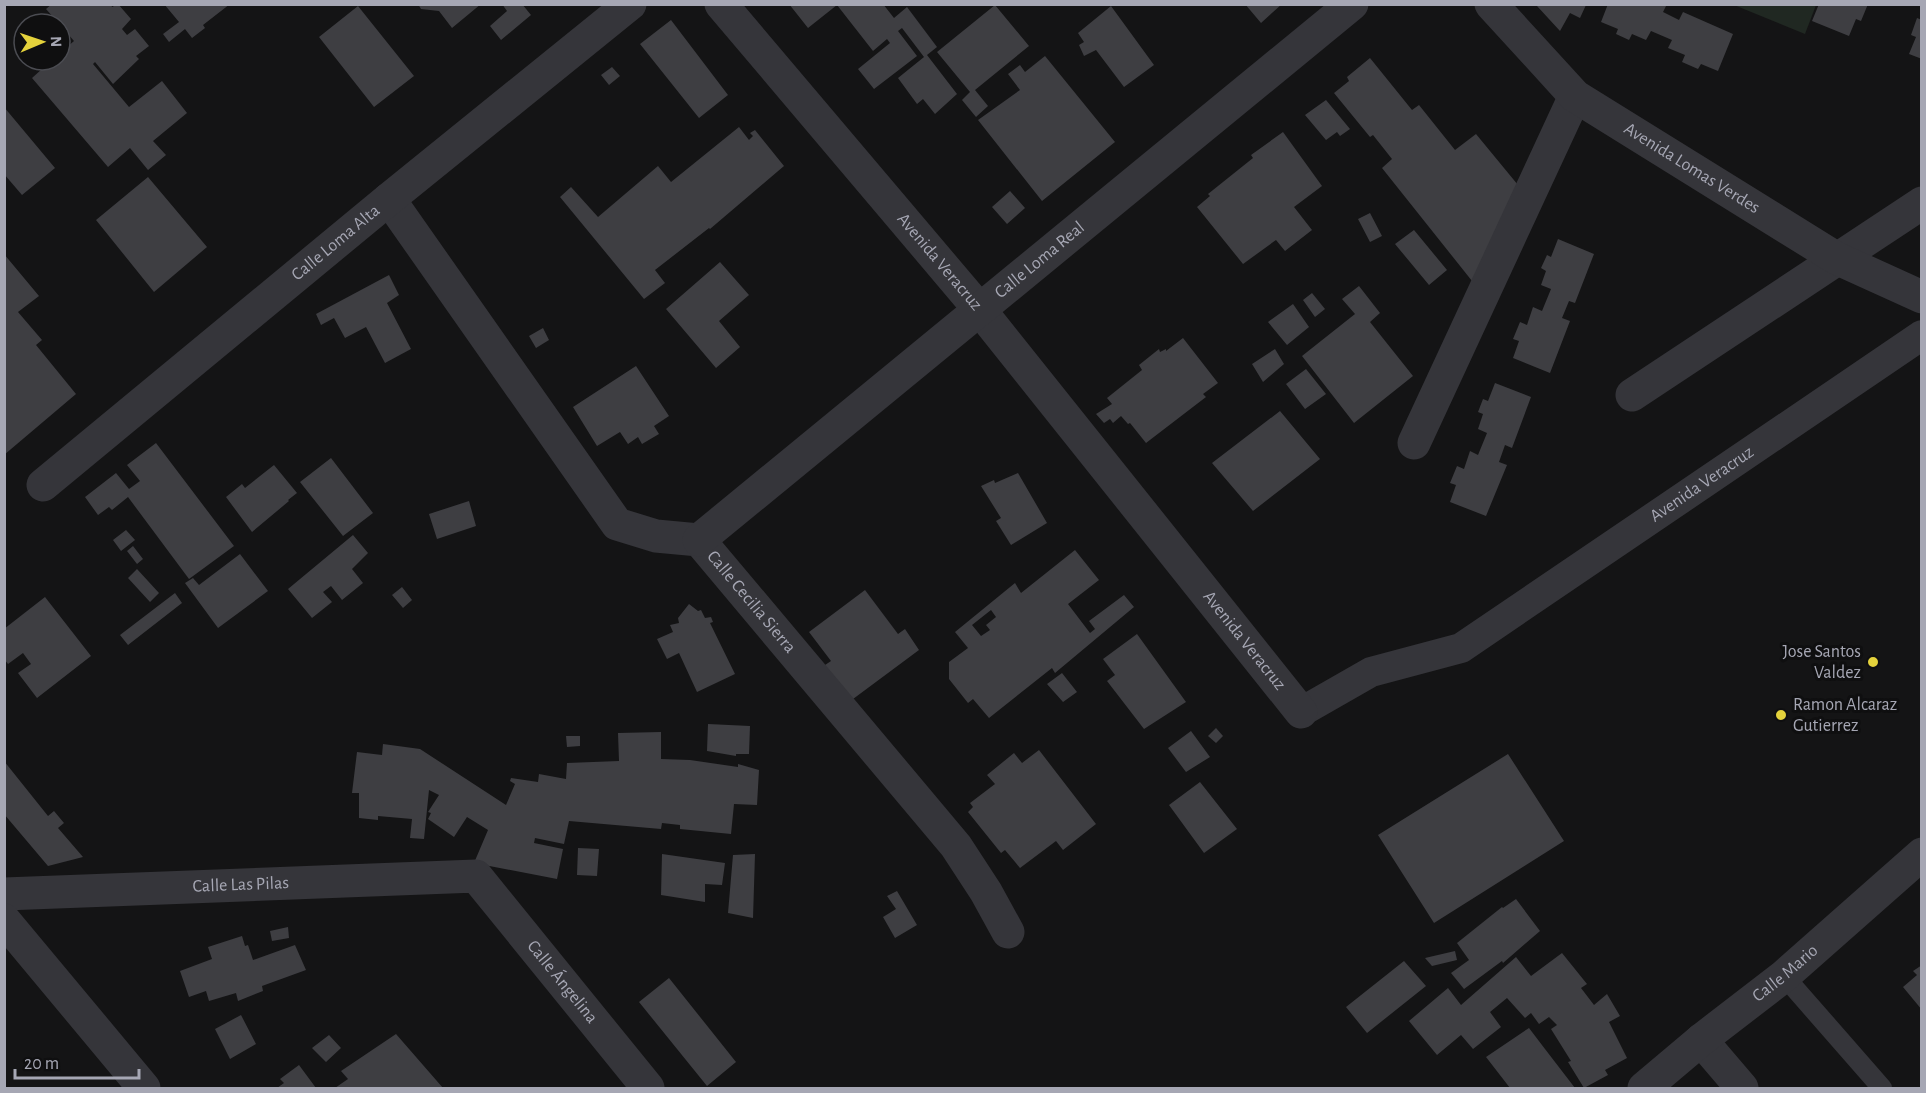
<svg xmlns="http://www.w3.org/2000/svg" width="1926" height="1093" viewBox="0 0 1926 1093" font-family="'Alegreya Sans',sans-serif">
  <rect width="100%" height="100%" fill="#141415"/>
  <!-- green -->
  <path fill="#202822" d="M1734 5 1816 4V5L1805 34Z"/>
  <!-- building -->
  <path fill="#3e3e42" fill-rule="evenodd" d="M52 4H111L112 7 118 4 131 19 122 29 127 35 135 29 149 46 136 56 139 59 113 84 95 62 93 64 129 107 162 81 187 113 153 141 166 155 148 170 130 148 108 167 32 78 52 60H60V53L74 41 46 9Z
    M164 4H230L203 25 205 28 192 38 185 29 169 42 163 34 179 22Z
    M418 4H481L452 28 439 11 421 9Z
    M502 4H522L531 15 501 40 490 26 507 11Z
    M789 4H883L894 18 907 7 937 47 927 55 957 94 935 114 923 99 917 104 898 78 924 57 902 28 898 31 917 56 874 89 858 69 890 43 887 39 873 51 837 5 808 28Z
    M1245 4H1282L1261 23Z
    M1538 4H1572L1574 6 1575 5H1586L1580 18 1570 13 1560 31 1537 6Z
    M1608 4H1661L1666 6 1663 12 1679 20 1683 12 1733 34 1718 71 1701 64 1698 69 1682 62 1685 55 1668 48 1672 40 1651 31 1646 40 1632 34 1629 40 1616 34 1618 29 1601 22Z
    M1819 4H1868L1861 21 1856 19 1849 36 1812 21Z
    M995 5 1029 46 975 90 988 106 976 117 962 100 970 92 937 52Z
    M358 6 414 76 374 107 319 37Z
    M1111 6 1154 65 1124 87 1096 50 1084 56 1079 45 1084 42 1078 33Z
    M1917 18 1922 20V59L1909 54 1916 37 1911 35Z
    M671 20 728 95 699 118 640 44Z
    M1045 56 1115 142 1042 201 978 120 1020 90 1008 74 1020 65 1025 72Z
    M1370 58 1412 110 1419 105 1455 150 1476 134 1518 185 1476 286 1382 168 1392 159 1373 135 1370 137 1334 93 1349 81 1347 77Z
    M612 67 620 76 609 85 601 75Z
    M1326 100 1350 129 1340 136 1337 132 1326 140 1305 115Z
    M4 107 55 168 22 195 4 174Z
    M739 127 749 140 753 136 750 133 755 130 784 166 710 229 709 228 655 270 665 283 644 299 560 197 571 187 598 217 658 166 671 182Z
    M1283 132 1322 186 1294 207 1312 230 1285 251 1276 240 1243 264 1197 207 1210 196 1208 194 1253 158 1251 155Z
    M148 177 207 247 154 292 96 220Z
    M1010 191 1025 208 1007 224 992 207Z
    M1370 213 1382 236 1370 242 1358 219Z
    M1414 230 1447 270 1429 285 1395 244Z
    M1558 239 1594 254 1575 303 1569 301 1562 318 1570 321 1550 373 1513 358 1519 341 1513 339 1520 322 1527 325 1533 307 1542 311 1551 289 1541 285 1546 271 1541 268 1547 255 1551 257Z
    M4 254 39 296 18 312 42 340 36 345 76 394 4 455Z
    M720 262 749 295 719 321 740 347 716 368 666 309Z
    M389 275 399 295 387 303 411 349 385 363 366 327 345 338 334 318 321 325 316 314Z
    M1359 286 1380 313 1370 322 1413 376 1354 423 1302 356 1355 314 1342 299Z
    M1312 293 1325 309 1315 317 1303 300Z
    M1293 304 1309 327 1287 345 1268 322Z
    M543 328 549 340 536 348 529 336Z
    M1183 338 1218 383 1203 394 1206 397 1146 443 1130 423 1128 424 1121 416 1113 423 1110 419 1104 423 1096 414 1112 404 1107 398 1142 370 1139 365 1159 349 1160 352 1166 349V351Z
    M1275 349 1284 364 1263 382 1252 364Z
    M636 366 669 416 654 426 659 434 642 444 638 437 628 444 620 432 597 446 573 407Z
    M1306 369 1326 394 1305 409 1286 384Z
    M1495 383 1531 397 1512 448 1505 445 1499 462 1507 465 1486 516 1450 502 1456 485 1450 483 1457 466 1464 469 1470 451 1478 455 1487 433 1478 429 1483 414 1478 412 1483 399 1488 401Z
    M1280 411 1320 459 1253 511 1212 463Z
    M156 443 234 546 189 579 128 497 112 510 109 507 98 515 85 497 116 473 129 489 140 481 127 465Z
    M331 458 373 513 343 536 300 482Z
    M274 465 297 493 288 500 289 501 252 532 226 497 242 484 245 488Z
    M1018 473 1047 523 1011 545 996 521 1001 518 981 486 994 480 995 483Z
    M469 501 476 526 437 539 429 514Z
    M126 530 135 540 121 551 113 540Z
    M353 535 368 553 352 569 363 583 342 600 331 586 323 592 332 602 312 618 288 589Z
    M133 546 143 559 137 564 127 551Z
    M1075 550 1099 580 1068 604 1090 633 1095 629 1089 621 1124 595 1134 607 1055 673 1052 668 989 718 973 699 968 703 949 679V662L968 648 955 632 1015 583 1021 593ZM991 610 996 617 986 625 990 630 981 636 972 625Z
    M240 554 268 591 218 628 185 583 193 578 199 585Z
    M137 569 159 593 150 602 128 578Z
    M402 587 412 600 403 608 392 595Z
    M865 590 898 634 905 629 919 650 849 702 822 667 831 661 809 632Z
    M175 593 182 603 128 645 120 635Z
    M45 597 91 656 37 698 18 673 31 664 23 653 8 664 4 659V629Z
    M689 604 698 611 701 610 705 618 711 617 713 622 710 623 735 674 697 692 679 653 667 659 657 639 673 632 670 625 679 623 678 618Z
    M1137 634 1186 702 1144 729 1107 681 1115 675 1103 659Z
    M1062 673 1077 692 1063 702 1047 684Z
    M708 724 750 726 749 754H736V756L707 751Z
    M1216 728 1223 736 1216 743 1208 736Z
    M1191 731 1210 757 1186 772 1168 748Z
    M661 732V759L690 760 738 767V764L759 770 757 805 734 804 731 834 680 829V825L662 823 661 829 569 821 564 844 535 838 534 843 563 849 557 879 474 863 488 830 467 817 454 837 428 819 431 813 428 812 439 795 429 790 424 839 410 838 412 819 378 816V820L359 818V793H352L357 752 382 755 383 744 420 749 506 805 515 784 510 781 511 778 538 782 539 774 566 779 567 763 619 761 618 733Z
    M566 736H580V746L567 747Z
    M1039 750 1096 824 1063 850 1056 841 1020 868 1005 850 1001 853 968 812 973 807 970 803 995 784 987 775 1014 753 1022 763Z
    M1508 754 1564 841 1434 923 1378 835Z
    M4 761 48 816 54 811 64 823 58 828 83 857 48 866 4 814Z
    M1200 782 1237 829 1204 853 1169 805Z
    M578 848 599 849 597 876 577 875Z
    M662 854 725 863 722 885 705 884V902L661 895Z
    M755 854 753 918 728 913 733 855Z
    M897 891 917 925 895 938 883 917 896 909 887 896Z
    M1516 899 1540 931 1503 963 1502 961 1464 989 1451 973 1469 960 1457 943 1502 907 1503 908Z
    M288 927 289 938 272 941 270 931Z
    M242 936 245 946 248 945 253 960 295 945 306 970 262 986 263 991 238 1001 236 993 209 1001 206 991 189 997 180 971 212 959 208 947Z
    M1455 951 1457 960 1432 966 1425 958Z
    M1562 953 1587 984 1581 988 1594 1005 1607 994 1620 1016 1609 1022 1627 1058 1605 1070 1608 1075 1584 1088 1568 1062 1571 1061 1551 1029 1557 1025 1549 1017 1539 1024 1531 1013 1525 1018 1507 998 1490 1012 1501 1027 1473 1049 1461 1035 1437 1055 1409 1021 1448 988 1461 1005 1516 957 1531 976Z
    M1404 961 1426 986 1367 1033 1346 1007Z
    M1922 965V1010L1903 987 1917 975 1913 971Z
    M669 978 736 1062 707 1086 639 1002Z
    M241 1015 256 1044 230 1059 215 1029Z
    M1529 1028 1545 1049 1575 1088H1510L1486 1057Z
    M396 1034 443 1088H335L348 1079 341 1071Z
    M329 1035 341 1048 326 1062 312 1048Z
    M299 1065 316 1088H277L284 1083 280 1079Z"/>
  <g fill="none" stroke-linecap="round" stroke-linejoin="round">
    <!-- service -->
    <path stroke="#35353a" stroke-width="20" d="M1784 976 1882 1088"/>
    <!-- pedestrian -->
    <path stroke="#35353a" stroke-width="30" id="s1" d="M1301 712 1371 672 1461 648 1922 335"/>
    <!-- minor -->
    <g stroke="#35353a" stroke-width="33">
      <path id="s2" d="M721 4 980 310 1301 712"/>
      <path id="s3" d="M389 199 617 524 656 536 699 540 956 846 986 892 1008 932"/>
      <path d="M1632 395 1922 203"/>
      <path d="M1414 443 1575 96"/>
      <path id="s4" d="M43 485 389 199 630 4"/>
      <path id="s5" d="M699 540 1352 4"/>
      <path id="s6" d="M4 894 476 876 648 1088"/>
      <path d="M1701 1040 1742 1088"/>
      <path id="s7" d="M1644 1088 1701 1040 1784 976 1922 854"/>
    </g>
    <!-- tertiary -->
    <g stroke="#35353a" stroke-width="33">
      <path id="s8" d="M1491 4 1575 96 1836 258 1922 297"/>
      <path d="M4 920 144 1088"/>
    </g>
  </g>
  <!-- markers -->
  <g fill="#e4d23c" stroke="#0f0f10" stroke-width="2">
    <circle cx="1873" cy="662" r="6"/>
    <circle cx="1781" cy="715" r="6"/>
  </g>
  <g text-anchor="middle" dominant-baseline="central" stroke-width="6" stroke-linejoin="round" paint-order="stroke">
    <!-- street labels -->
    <g font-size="18" fill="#a6a7b4" stroke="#0f0f10">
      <text stroke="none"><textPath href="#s8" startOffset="262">Avenida Lomas Verdes</textPath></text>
      <text stroke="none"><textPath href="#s4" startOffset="380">Calle Loma Alta</textPath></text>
      <text stroke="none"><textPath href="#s5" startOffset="441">Calle Loma Real</textPath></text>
      <text stroke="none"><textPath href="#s2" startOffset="338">Avenida Veracruz</textPath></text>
      <text stroke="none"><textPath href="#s1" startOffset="465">Avenida Veracruz</textPath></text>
      <text stroke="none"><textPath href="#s3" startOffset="562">Calle Cecilia Sierra</textPath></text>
      <text stroke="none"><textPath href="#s2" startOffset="824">Avenida Veracruz</textPath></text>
      <text stroke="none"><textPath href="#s6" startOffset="237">Calle Las Pilas</textPath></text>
      <text stroke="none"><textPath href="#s7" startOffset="182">Calle Mario</textPath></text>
      <text stroke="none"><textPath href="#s6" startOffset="609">Calle Ángelina</textPath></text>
    </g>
    <!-- poi labels -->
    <g font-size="18" fill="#a6a7b4" stroke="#0f0f10" text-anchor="end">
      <text x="1861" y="652">Jose Santos<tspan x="1861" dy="21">Valdez</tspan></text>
      <text x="1793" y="705" text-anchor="start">Ramon Alcaraz<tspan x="1793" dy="21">Gutierrez</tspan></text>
    </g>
  </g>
  <!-- border -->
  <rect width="1926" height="1093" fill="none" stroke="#a6a7b4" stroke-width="12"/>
  <!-- north arrow -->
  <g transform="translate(42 42) rotate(88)"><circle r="28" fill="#0f0f10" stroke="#4b4c52" stroke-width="1.5"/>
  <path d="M0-4.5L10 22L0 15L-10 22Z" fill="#e4d23c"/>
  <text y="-9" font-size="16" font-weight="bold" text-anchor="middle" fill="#a6a7b4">N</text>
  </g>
  <!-- scale -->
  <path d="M15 1069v9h124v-9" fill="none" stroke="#a6a7b4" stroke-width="3"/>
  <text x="24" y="1069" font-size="18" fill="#a6a7b4" stroke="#0f0f10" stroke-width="4.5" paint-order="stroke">20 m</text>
</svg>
